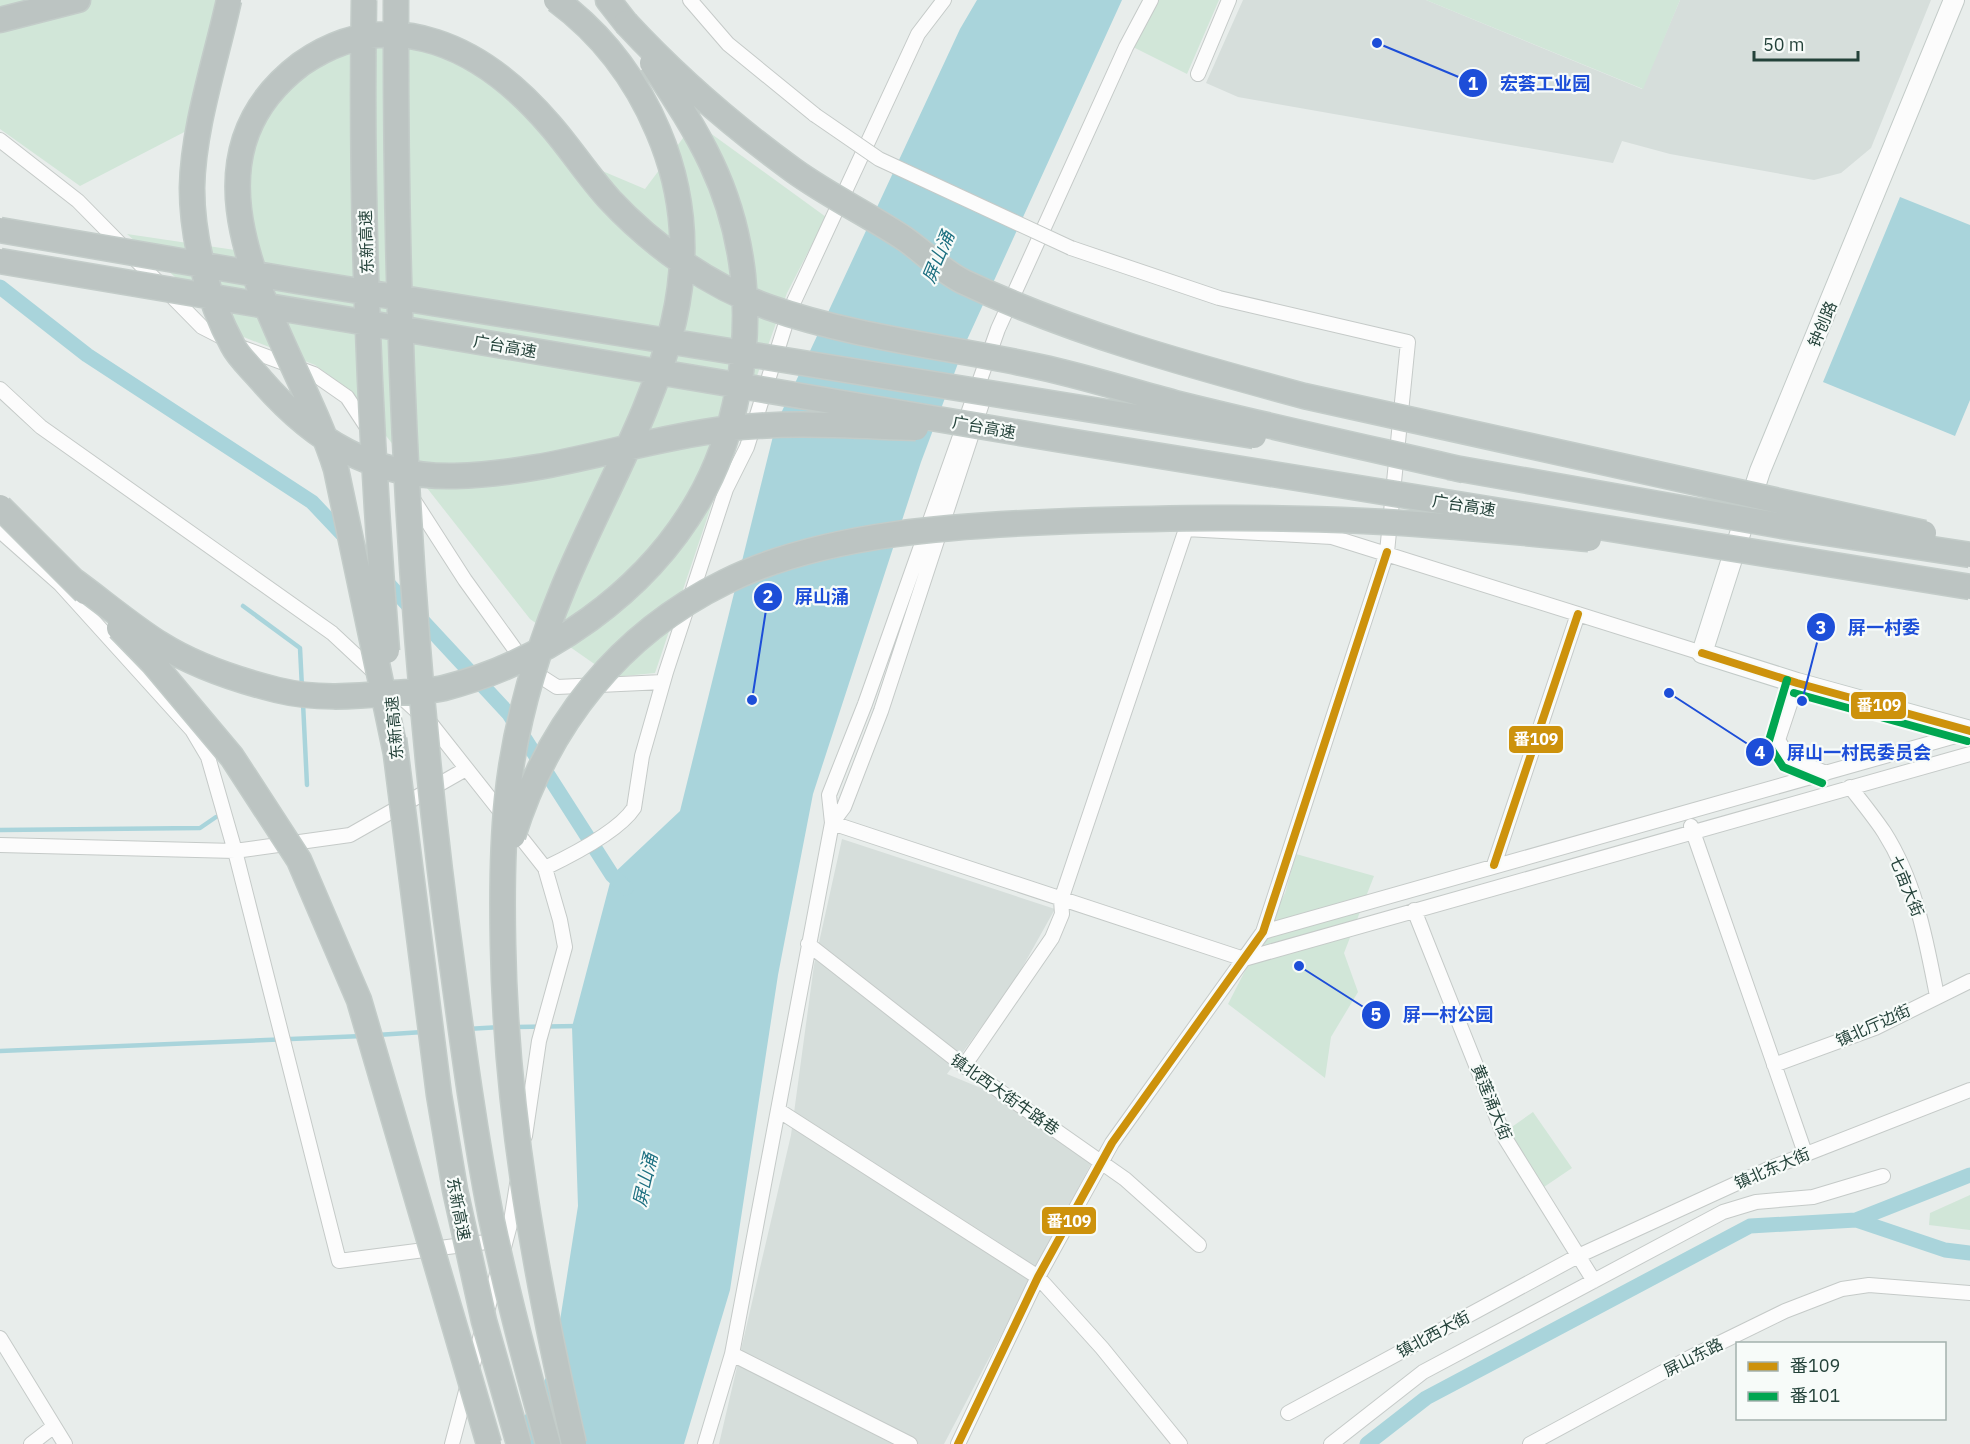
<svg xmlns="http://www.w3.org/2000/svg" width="1970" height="1444" viewBox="0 0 1970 1444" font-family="'IBM Plex Sans','Noto Sans SC',sans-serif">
  <rect width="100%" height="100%" fill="#e8edeb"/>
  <!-- built -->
  <path fill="#d6dedb" d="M1243 0H1426L1642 89 1680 0H1931L1871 148 1841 173 1814 180 1670 154 1622 141 1613 163 1238 97 1206 83Z
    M842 839 1055 909 1014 982 947 1074 988 1091 1092 1162 944 1444H719L791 1135 814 965Z"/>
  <!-- green -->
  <path fill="#d1e6d8" d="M0 0H228L194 127 80 186 0 129Z
    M1159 0H1219L1187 74 1133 47Z
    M1426 0H1680L1643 89Z
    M430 46 499 83 555 151 645 189 695 122 826 217 787 293 729 453 655 673 613 677 530 619 350 390 315 365 241 336 127 234 235 250 245 180 257 133 302 72 346 48Z
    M1296 854 1374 876 1344 953 1358 992 1331 1037 1325 1078 1228 1004 1285 893Z
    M1533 1112 1572 1168 1544 1187 1506 1131Z
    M1970 1195V1230L1929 1225 1930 1213Z"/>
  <!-- water -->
  <path fill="#a9d4db" d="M977 0H1122L966 342 921 462 813 794 778 975 730 1290 684 1444H509L553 1365 578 1206 572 1027 612 875 680 811 776 424 960 29Z
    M1900 197 1970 225V400L1955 436 1823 382Z"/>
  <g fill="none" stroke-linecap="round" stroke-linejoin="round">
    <!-- stream -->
    <path stroke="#a9d4db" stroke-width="4.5" d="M243 606 300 648 302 688
      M303 703 307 785
      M0 830 200 828 216 817
      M515 1027 579 1026
      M467 1029 501 1027
      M377 1035 423 1032
      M0 1051 363 1036"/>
    <!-- canal -->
    <path stroke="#a9d4db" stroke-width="15" d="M0 287 87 355 312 502 348 540
      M381 576 509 714 612 875 626 888
      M1856 1220 1970 1175
      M1367 1444 1426 1398 1750 1226 1856 1220 1945 1250 1970 1253"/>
    <!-- street casing -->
    <g stroke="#c5cac8" stroke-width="16">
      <path id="street" d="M690 0 728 44 815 115
        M1198 74 1229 0
        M0 140 78 201 202 327 243 348 314 374 347 397 370 432
        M0 389 41 427 332 633 377 675
        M411 496 465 580 529 669 557 687 663 682
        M0 531 60 584 192 730 208 757 235 851 339 1261 502 1240
        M1797 683 1778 740 1789 758 1826 773
        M396 692 432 725 545 868 560 920 565 947 539 1041 525 1136
        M1850 787C1862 802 1874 817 1884 832 1916 882 1926 940 1937 996
        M832 823 1244 959 1970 754
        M832 823 844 807 881 711 987 388
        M1691 826 1805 1153
        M0 845 235 851 350 835 466 769
        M1494 865 1578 614
        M545 868C570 856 619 831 634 808L642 756 666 672 726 489 747 447 790 310 918 34 944 0
        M1414 910 1505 1138 1594 1281
        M1263 932 1970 732
        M808 944 964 1066 1125 1179 1199 1245
        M1774 1065 1875 1028 1970 981
        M964 1066 1052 938 1062 914 1061 900 1186 529 1332 537 1702 653
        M778 1110 1038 1277 1102 1348 1180 1444
        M0 1338 65 1444
        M732 1354 910 1444
        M1288 1413 1578 1256 1768 1169 1970 1090
        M31 1444 53 1427
        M452 1444 511 1221 517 1184
        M705 1444 732 1354 832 823 829 795 865 704 998 329 1126 47 1151 0
        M958 1444 1038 1277 1112 1143 1263 932 1387 552 1408 342 1219 298 1071 248
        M1331 1444 1423 1372 1723 1212 1756 1202 1813 1197 1883 1176
        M1530 1444 1691 1357 1785 1311 1842 1289 1869 1285 1970 1293"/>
    </g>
    <!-- secondary casing -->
    <g stroke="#c3cbc8" stroke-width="22">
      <path id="secondary" d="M1954 0 1760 471 1702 653 1797 683 1970 731"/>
    </g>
    <!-- highway casing -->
    <g stroke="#c3ccc9" stroke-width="27">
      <path id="highway" d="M608 0 626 23
        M0 20 78 0"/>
    </g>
    <!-- street -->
    <use href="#street" stroke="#fcfcfc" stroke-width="14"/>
    <!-- secondary -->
    <use href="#secondary" stroke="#fcfcfc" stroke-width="20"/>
    <!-- highway -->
    <use href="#highway" stroke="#bcc4c2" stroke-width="24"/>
    <!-- street-bridge casing -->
    <g stroke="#c5cac8" stroke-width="16" stroke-linecap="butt">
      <path id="street-bridge" d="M815 115 879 159 1071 248"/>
    </g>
    <!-- highway-bridge casing -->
    <g stroke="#c3ccc9" stroke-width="27" stroke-linecap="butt">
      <path id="highway-bridge" d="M229 0C216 60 193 127 192 188 192 240 208 300 233 346 239 358 252 369 261 380 313 440 373 478 455 476 547 474 633 441 724 429 787 421 852 426 916 428
        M364 0C360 217 370 435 387 651
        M396 0C395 325 408 649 453 971 464 1053 475 1135 491 1217 507 1293 527 1369 548 1444
        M556 0C602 34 636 79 658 131 730 299 626 437 564 586 536 653 514 727 507 800 502 848 502 897 503 945 506 1114 536 1280 574 1444
        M626 23C676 77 734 127 793 170 829 196 869 215 905 239 925 253 943 272 964 282 1072 333 1189 365 1304 396L1924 533
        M0 230 297 281 1254 436
        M0 261 1062 440 1970 587
        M1449 467 1794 528 1970 555
        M0 507 85 592
        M73 580C102 601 130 625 160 644 195 666 237 680 277 690 314 699 352 697 390 693 407 692 427 692 444 688 546 662 645 593 698 501 736 436 751 349 743 275 733 187 699 135 652 63
        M119 628 153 663 232 757 299 860 359 1000 489 1444
        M394 739 439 1095 455 1190 484 1321 519 1444
        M396 754 336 469C298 345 157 173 301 64 393 0 485 49 550 125 571 149 588 176 610 200 652 245 709 286 768 307 855 338 950 347 1040 367 1086 377 1130 391 1175 403 1271 427 1368 448 1464 470
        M513 836C548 724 619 634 725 582 825 532 962 525 1071 521 1169 518 1266 516 1364 521 1439 524 1514 532 1589 539"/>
    </g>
    <!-- street-bridge -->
    <use href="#street-bridge" stroke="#fcfcfc" stroke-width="14"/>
    <!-- highway-bridge -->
    <use href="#highway-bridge" stroke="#bcc4c2" stroke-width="24"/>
    <!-- bus-1 casing -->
    <g stroke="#f7fbf9" stroke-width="12">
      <path id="bus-1" d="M1702 653 1797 683 1970 731
        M1494 865 1578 614
        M958 1444 1038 1277 1112 1143 1263 932 1387 552"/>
    </g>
    <!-- bus-2 casing -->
    <g stroke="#f7fbf9" stroke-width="12">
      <path id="bus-2" d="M1787 680 1768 744 1783 767 1822 783
        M1794 693 1967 741"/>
    </g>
    <!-- bus-1 -->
    <use href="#bus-1" stroke="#cd920c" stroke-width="8"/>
    <!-- bus-2 -->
    <use href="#bus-2" stroke="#00a651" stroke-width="8"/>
  </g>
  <g text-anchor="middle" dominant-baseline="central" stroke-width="4.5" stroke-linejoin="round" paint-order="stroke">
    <!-- street labels -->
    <g font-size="16" fill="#24423a" stroke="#f7fbf9">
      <text transform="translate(366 242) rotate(-92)">东新高速</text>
      <text transform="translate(1822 324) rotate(-67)">钟创路</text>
      <text transform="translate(505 346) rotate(10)">广台高速</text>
      <text transform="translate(984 427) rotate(10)">广台高速</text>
      <text transform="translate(1464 505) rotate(9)">广台高速</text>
      <text transform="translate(394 728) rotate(-95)">东新高速</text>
      <text transform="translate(1907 886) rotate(68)">七亩大街</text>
      <text transform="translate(1873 1025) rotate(-24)">镇北厅边街</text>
      <text transform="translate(1005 1094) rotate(35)">镇北西大街牛路巷</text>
      <text transform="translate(1492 1102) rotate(68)">黄莲涌大街</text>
      <text transform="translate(1772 1168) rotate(-23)">镇北东大街</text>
      <text transform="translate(459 1209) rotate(79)">东新高速</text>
      <text transform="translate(1433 1334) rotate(-28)">镇北西大街</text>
      <text transform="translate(1693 1357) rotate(-27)">屏山东路</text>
    </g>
    <!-- water labels -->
    <g font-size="18" font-style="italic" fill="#1c6f80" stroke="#f7fbf9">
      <text transform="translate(938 257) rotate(-67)">屏山涌</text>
      <text transform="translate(645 1180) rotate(-77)">屏山涌</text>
    </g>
  </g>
  <!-- callouts -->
  <path fill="none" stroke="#1d4ed8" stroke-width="2" d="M1377 43L1473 83M752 700L768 597M1802 701L1821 627M1669 693L1760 752M1299 966L1376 1015"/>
  <g fill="#1d4ed8" stroke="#f7fbf9" stroke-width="2">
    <circle cx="1377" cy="43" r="6"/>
    <circle cx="752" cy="700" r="6"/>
    <circle cx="1802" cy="701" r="6"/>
    <circle cx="1669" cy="693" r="6"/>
    <circle cx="1299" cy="966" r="6"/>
    <circle cx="1473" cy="83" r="15"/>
    <circle cx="768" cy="597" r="15"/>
    <circle cx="1821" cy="627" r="15"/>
    <circle cx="1760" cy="752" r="15"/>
    <circle cx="1376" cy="1015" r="15"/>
  </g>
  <g font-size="18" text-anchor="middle" font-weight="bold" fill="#fff">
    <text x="1473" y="90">1</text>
    <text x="768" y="603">2</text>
    <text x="1821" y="634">3</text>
    <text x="1760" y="759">4</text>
    <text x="1376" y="1021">5</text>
  </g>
  <g font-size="18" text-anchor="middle" font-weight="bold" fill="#1d4ed8" stroke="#f7fbf9" stroke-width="4.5" stroke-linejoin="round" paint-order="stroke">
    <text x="1545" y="90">宏荟工业园</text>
    <text x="822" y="603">屏山涌</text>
    <text x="1884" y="634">屏一村委</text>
    <text x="1859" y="759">屏山一村民委员会</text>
    <text x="1448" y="1021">屏一村公园</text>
  </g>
  <g stroke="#f7fbf9" stroke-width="2">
    <rect x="1850" y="691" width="57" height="29" rx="6" fill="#cd920c"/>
    <rect x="1508" y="725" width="56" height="29" rx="6" fill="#cd920c"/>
    <rect x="1041" y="1206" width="56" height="29" rx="6" fill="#cd920c"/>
  </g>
  <g font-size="16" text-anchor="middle" font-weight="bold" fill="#fff">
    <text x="1879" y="711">番109</text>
    <text x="1536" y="745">番109</text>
    <text x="1069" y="1227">番109</text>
  </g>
  <!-- legend -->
  <rect x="1736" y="1342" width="210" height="78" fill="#f7fbf9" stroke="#a3b1ad" stroke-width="1.5"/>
  <rect x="1748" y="1362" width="30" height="9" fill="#cd920c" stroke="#a3b1ad" stroke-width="1.5"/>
  <text x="1790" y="1372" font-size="18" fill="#24423a">番109</text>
  <rect x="1748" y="1392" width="30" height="9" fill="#00a651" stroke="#a3b1ad" stroke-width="1.5"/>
  <text x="1790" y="1402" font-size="18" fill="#24423a">番101</text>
  <!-- scale -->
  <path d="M1754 51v9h104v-9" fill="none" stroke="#24423a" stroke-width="3"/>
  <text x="1763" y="51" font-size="18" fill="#24423a" stroke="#f7fbf9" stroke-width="4.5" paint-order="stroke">50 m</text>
</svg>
